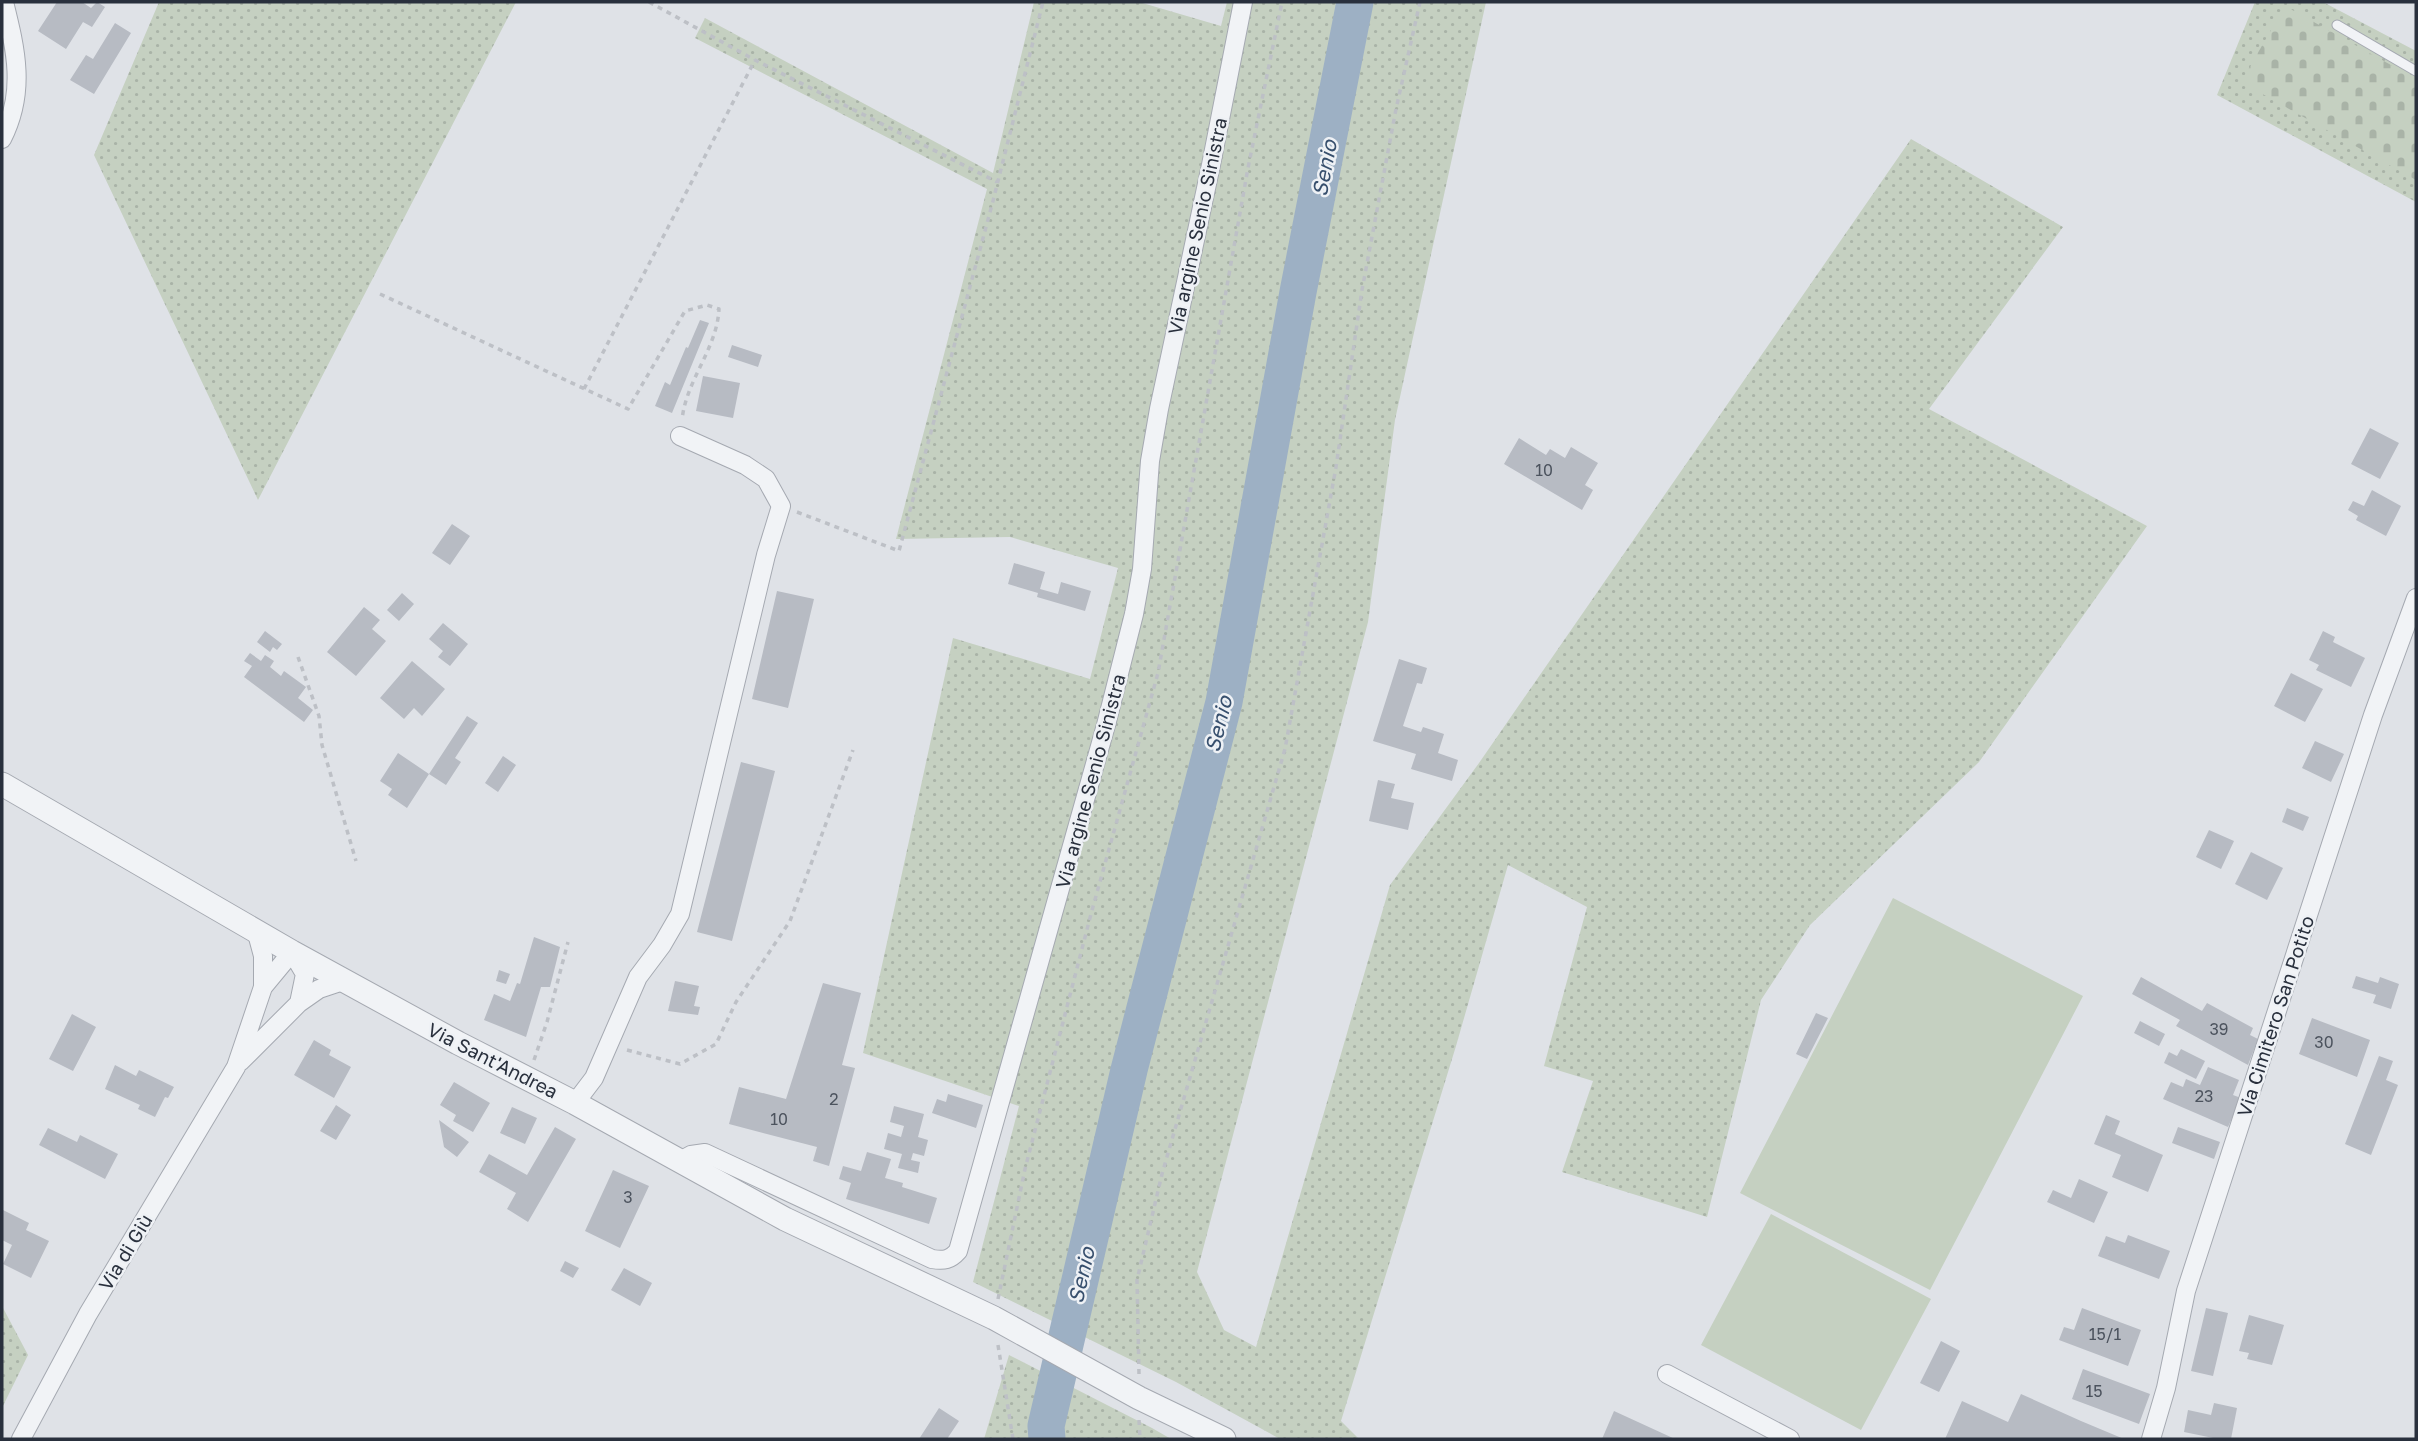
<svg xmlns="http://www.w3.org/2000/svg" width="2418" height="1441" viewBox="0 0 2418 1441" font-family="'Golos Text',sans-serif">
  <defs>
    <pattern id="grass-dots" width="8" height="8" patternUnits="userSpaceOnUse" patternTransform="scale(1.75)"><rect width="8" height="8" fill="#c5d0c1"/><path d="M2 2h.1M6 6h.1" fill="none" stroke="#a9b3a7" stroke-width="1.8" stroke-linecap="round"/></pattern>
    <pattern id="cemetery-stones" width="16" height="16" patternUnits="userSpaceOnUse" patternTransform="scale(1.75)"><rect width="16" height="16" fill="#c5d0c1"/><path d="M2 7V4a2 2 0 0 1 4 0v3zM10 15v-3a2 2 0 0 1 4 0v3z" fill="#a9b3a7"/></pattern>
  </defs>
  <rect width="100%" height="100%" fill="#dfe2e7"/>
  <!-- grass -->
  <path fill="url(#grass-dots)" d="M159 2H516L258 500 94 155Z
    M1034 2H1139L1221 26 1227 2H1486L1395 420 1368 622 1197 1272 1224 1330 1256 1347 1390 885 1479 763 1911 139 2063 227 1929 409 2147 526 1979 762 1810 925 1761 1000 1707 1217 1562 1172 1593 1081 1544 1066 1587 907 1508 865 1456 1046 1341 1421 1359 1439H1280L1176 1382 973 1282 1019 1106 863 1053 953 638 1090 679 1118 568 1010 537 896 539 987 189 695 38 705 18 993 173Z
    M2255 2H2323L2416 51V202L2217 95Z
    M2 1306 28 1355 2 1408Z
    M1009 1355 1152 1428 1171 1439H984Z"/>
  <!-- cemetery -->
  <path fill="url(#cemetery-stones)" d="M2285 6 2416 79V180L2241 82Z"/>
  <!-- garden -->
  <path fill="#c5d0c1" d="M1893 898 2083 996 1930 1290 1740 1193Z
    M1771 1214 1931 1299 1861 1430 1701 1345Z"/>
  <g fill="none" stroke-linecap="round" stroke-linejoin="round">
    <!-- river -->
    <path stroke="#9db0c4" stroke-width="37" d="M1047 1439 1046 1426 1129 1070 1224 702 1298 292 1355 2"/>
  </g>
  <!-- building -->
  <path fill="#b7bbc3" d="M57 2H82L91 8 97 2 105 7 92 27 83 22 66 49 38 31Z
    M115 23 131 33 94 94 70 80 86 55 93 59Z
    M700 320 709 323 672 413 655 406 665 382 670 385 686 347 688 348Z
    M732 345 762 355 758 367 728 357Z
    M703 376 740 383 733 418 696 411Z
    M2370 428 2399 443 2380 479 2351 464Z
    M1519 438 1546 455 1550 449 1565 458 1571 447 1598 463 1585 485 1593 490 1582 510 1504 464Z
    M2372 490 2401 506 2386 536 2356 520 2358 516 2348 510 2353 501 2364 506Z
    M452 524 470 536 450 565 432 553Z
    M1014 563 1045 572 1040 589 1058 594 1061 582 1091 591 1085 611 1037 597 1038 593 1008 584Z
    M777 591 814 599 788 708 752 699Z
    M402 593 414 604 399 621 387 610Z
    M364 607 380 620 372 629 386 641 356 676 327 652Z
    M443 623 468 644 450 666 438 657 443 651 429 639Z
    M265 631 282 644 277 650 273 647 270 652 257 642Z
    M2323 631 2335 637 2333 642 2365 658 2351 687 2316 670 2319 665 2309 660Z
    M250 653 261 661 265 655 274 661 270 667 281 676 284 671 306 687 298 698 313 710 304 722 244 677 252 666 244 661Z
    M1399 659 1427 668 1422 684 1417 683 1403 726 1421 732 1423 727 1444 734 1438 753 1458 760 1452 781 1411 769 1416 754 1373 741Z
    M412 661 445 689 422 716 414 708 404 719 380 698Z
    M2291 673 2323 689 2305 722 2274 706Z
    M467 716 478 723 455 758 461 762 446 785 429 774Z
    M2315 741 2344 754 2331 782 2302 768Z
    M398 753 429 774 407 808 388 795 392 789 380 781Z
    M503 756 516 765 498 792 485 783Z
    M741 762 775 771 732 941 697 932Z
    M1378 780 1395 784 1391 798 1414 803 1408 830 1369 821Z
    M2287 808 2309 817 2303 831 2282 822Z
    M2209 830 2234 841 2221 869 2196 857Z
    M2251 852 2283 868 2267 900 2235 884Z
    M534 937 560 947 550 987H541L526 1037 484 1020 494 994 510 1001 517 983 520 984Z
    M499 970 510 974 506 984 496 981Z
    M2356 976 2378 983 2380 977 2399 984 2391 1009 2373 1003 2376 995 2352 988Z
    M2141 977 2202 1011 2207 1003 2253 1028 2250 1035 2258 1039 2248 1065 2176 1026 2180 1020 2132 994Z
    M675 981 699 986 694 1006 700 1007 698 1015 668 1011Z
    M823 983 861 993 842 1065 855 1068 829 1166 813 1161 817 1147 729 1124 739 1087 786 1099Z
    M1816 1013 1828 1018 1807 1059 1796 1054Z
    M72 1014 96 1027 73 1071 49 1059Z
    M2312 1018 2370 1040 2357 1077 2299 1054Z
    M2140 1021 2165 1034 2159 1046 2134 1033Z
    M314 1040 331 1050 329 1055 351 1067 334 1098 294 1075Z
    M2181 1049 2205 1061 2196 1079 2164 1063 2169 1052 2177 1056Z
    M2379 1056 2393 1061 2386 1080 2398 1085 2371 1155 2345 1144Z
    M115 1065 136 1076 139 1070 174 1087 168 1098 165 1097 155 1117 138 1109 140 1105 105 1089Z
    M2208 1067 2239 1080 2233 1095 2241 1098 2228 1127 2163 1099 2171 1082 2183 1087 2186 1079 2200 1085Z
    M454 1082 490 1103 473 1132 453 1121 456 1115 440 1105Z
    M948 1094 983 1105 976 1128 932 1113 937 1099 946 1102Z
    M336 1105 351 1115 336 1140 320 1131Z
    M894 1106 924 1114 918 1137 928 1140 924 1156 913 1153 911 1160 920 1162 918 1173 898 1168 902 1154 884 1149 888 1133 901 1137 904 1126 890 1122Z
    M512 1107 537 1118 525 1144 500 1133Z
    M2106 1115 2120 1121 2115 1134 2163 1155 2148 1192 2112 1177 2121 1155 2094 1144Z
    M439 1120 469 1142 457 1157 444 1147Z
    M555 1127 576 1139 528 1222 507 1209 516 1193 479 1172 489 1154 527 1175Z
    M2178 1127 2220 1142 2214 1159 2172 1143Z
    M48 1128 77 1142 80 1135 118 1154 105 1179 39 1145Z
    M867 1152 891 1159 885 1178 903 1183 902 1187 937 1198 929 1224 846 1199 851 1183 839 1179 843 1166 861 1171Z
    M613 1170 649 1186 620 1248 585 1231Z
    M2079 1179 2108 1192 2094 1223 2047 1202 2053 1190 2071 1198Z
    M3 1210 29 1223 26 1230 49 1241 31 1278 3 1264 12 1245 2 1240Z
    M2128 1235 2170 1251 2159 1279 2098 1256 2106 1236 2125 1243Z
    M565 1261 579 1268 573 1278 560 1271Z
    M624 1268 652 1283 640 1306 611 1290Z
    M2082 1308 2141 1330 2128 1366 2059 1340 2064 1327 2074 1330Z
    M2206 1308 2228 1313 2213 1376 2191 1371Z
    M2249 1315 2284 1325 2272 1365 2247 1359 2249 1353 2239 1351Z
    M1941 1341 1960 1351 1939 1392 1920 1383Z
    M2083 1369 2150 1394 2139 1424 2072 1399Z
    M2021 1394 2081 1421 2124 1439H1945L1962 1401 2008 1422Z
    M2214 1403 2237 1408 2231 1439H2218L2184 1432 2188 1410 2211 1415Z
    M939 1408 959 1421 947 1439H919Z
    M1614 1411 1675 1439H1602Z"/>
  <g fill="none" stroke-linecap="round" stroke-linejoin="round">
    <!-- service casing -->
    <g stroke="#a5a9b1" stroke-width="11">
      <path id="service" d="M2337 25 2416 71"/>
    </g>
    <!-- minor casing -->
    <g stroke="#a5a9b1" stroke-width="20">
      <path id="minor" d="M2 139C26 92 16 50 4 2
        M256 930 263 956V987
        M240 1062 299 1003 319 989 343 981
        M575 1103 594 1078 638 977 662 945 680 914 766 555 781 506 766 479 745 465 680 436
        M680 1161 691 1155 705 1153 932 1259C944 1261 950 1260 958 1251L1106 725 1134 614 1142 569 1150 461 1159 409 1211 165 1243 2
        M1667 1374 1790 1439
        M21 1439 88 1314 236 1067 263 987 292 952 305 974 299 1003
        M2151 1439 2166 1388 2186 1291 2373 715 2416 598"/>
    </g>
    <!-- tertiary casing -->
    <g stroke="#a5a9b1" stroke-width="25">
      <path id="tertiary" d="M2 784 292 952 458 1043 575 1103 785 1219 994 1318 1139 1398 1224 1439"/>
    </g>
    <!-- path -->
    <path stroke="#bdc0c6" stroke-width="3.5" stroke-dasharray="5 5" stroke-linecap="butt" d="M649 2 755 60 997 182
      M380 294 628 409 685 311 707 305 719 309C717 349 686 380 682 420
      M584 389 755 60
      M797 512 899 551 993 201 1043 2
      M298 657 319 716 322 745 356 861
      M627 1050 680 1064 716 1044 736 1002 790 921 853 750
      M534 1060 547 1022 568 942
      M998 1299 1025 1169 1091 914 1158 673 1248 168 1282 2
      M998 1345 1013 1439
      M1139 1374 1137 1280 1162 1174 1285 749 1336 467 1362 290 1396 109 1420 2
      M1139 1420 1140 1439"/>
    <!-- service -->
    <use href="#service" stroke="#f1f3f6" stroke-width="9"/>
    <!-- minor -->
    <use href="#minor" stroke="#f1f3f6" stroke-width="18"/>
    <!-- tertiary -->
    <use href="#tertiary" stroke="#f1f3f6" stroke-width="23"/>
  </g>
  <g text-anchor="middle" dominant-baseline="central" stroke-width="5" stroke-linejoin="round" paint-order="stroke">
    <!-- number labels -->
    <g font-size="16" fill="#4c535e">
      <text x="1544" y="470">10</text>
      <text x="2219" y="1029">39</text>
      <text x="2324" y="1042">30</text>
      <text x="2204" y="1096">23</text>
      <text x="834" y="1099">2</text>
      <text x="779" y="1119">10</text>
      <text x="628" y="1197">3</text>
      <text x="2105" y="1334">15/1</text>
      <text x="2094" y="1391">15</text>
    </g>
    <!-- street labels -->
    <g font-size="19" fill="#29303d" stroke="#eef1f5">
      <text transform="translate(1197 226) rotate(-78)">Via argine Senio Sinistra</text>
      <text transform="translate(1090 781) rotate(-75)">Via argine Senio Sinistra</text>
      <text transform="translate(2275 1016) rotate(-72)">Via Cimitero San Potito</text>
      <text transform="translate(493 1060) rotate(27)">Via Sant'Andrea</text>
      <text transform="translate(125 1252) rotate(-59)">Via di Giù</text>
    </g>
    <!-- water labels -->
    <g font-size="21" font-style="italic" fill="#374f6d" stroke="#eef1f5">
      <text transform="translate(1324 168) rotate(-79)">Senio</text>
      <text transform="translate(1218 724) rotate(-76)">Senio</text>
      <text transform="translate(1081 1275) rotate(-77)">Senio</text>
    </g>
  </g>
  <!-- border -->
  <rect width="2418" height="1441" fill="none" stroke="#29303d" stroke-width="7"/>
</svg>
